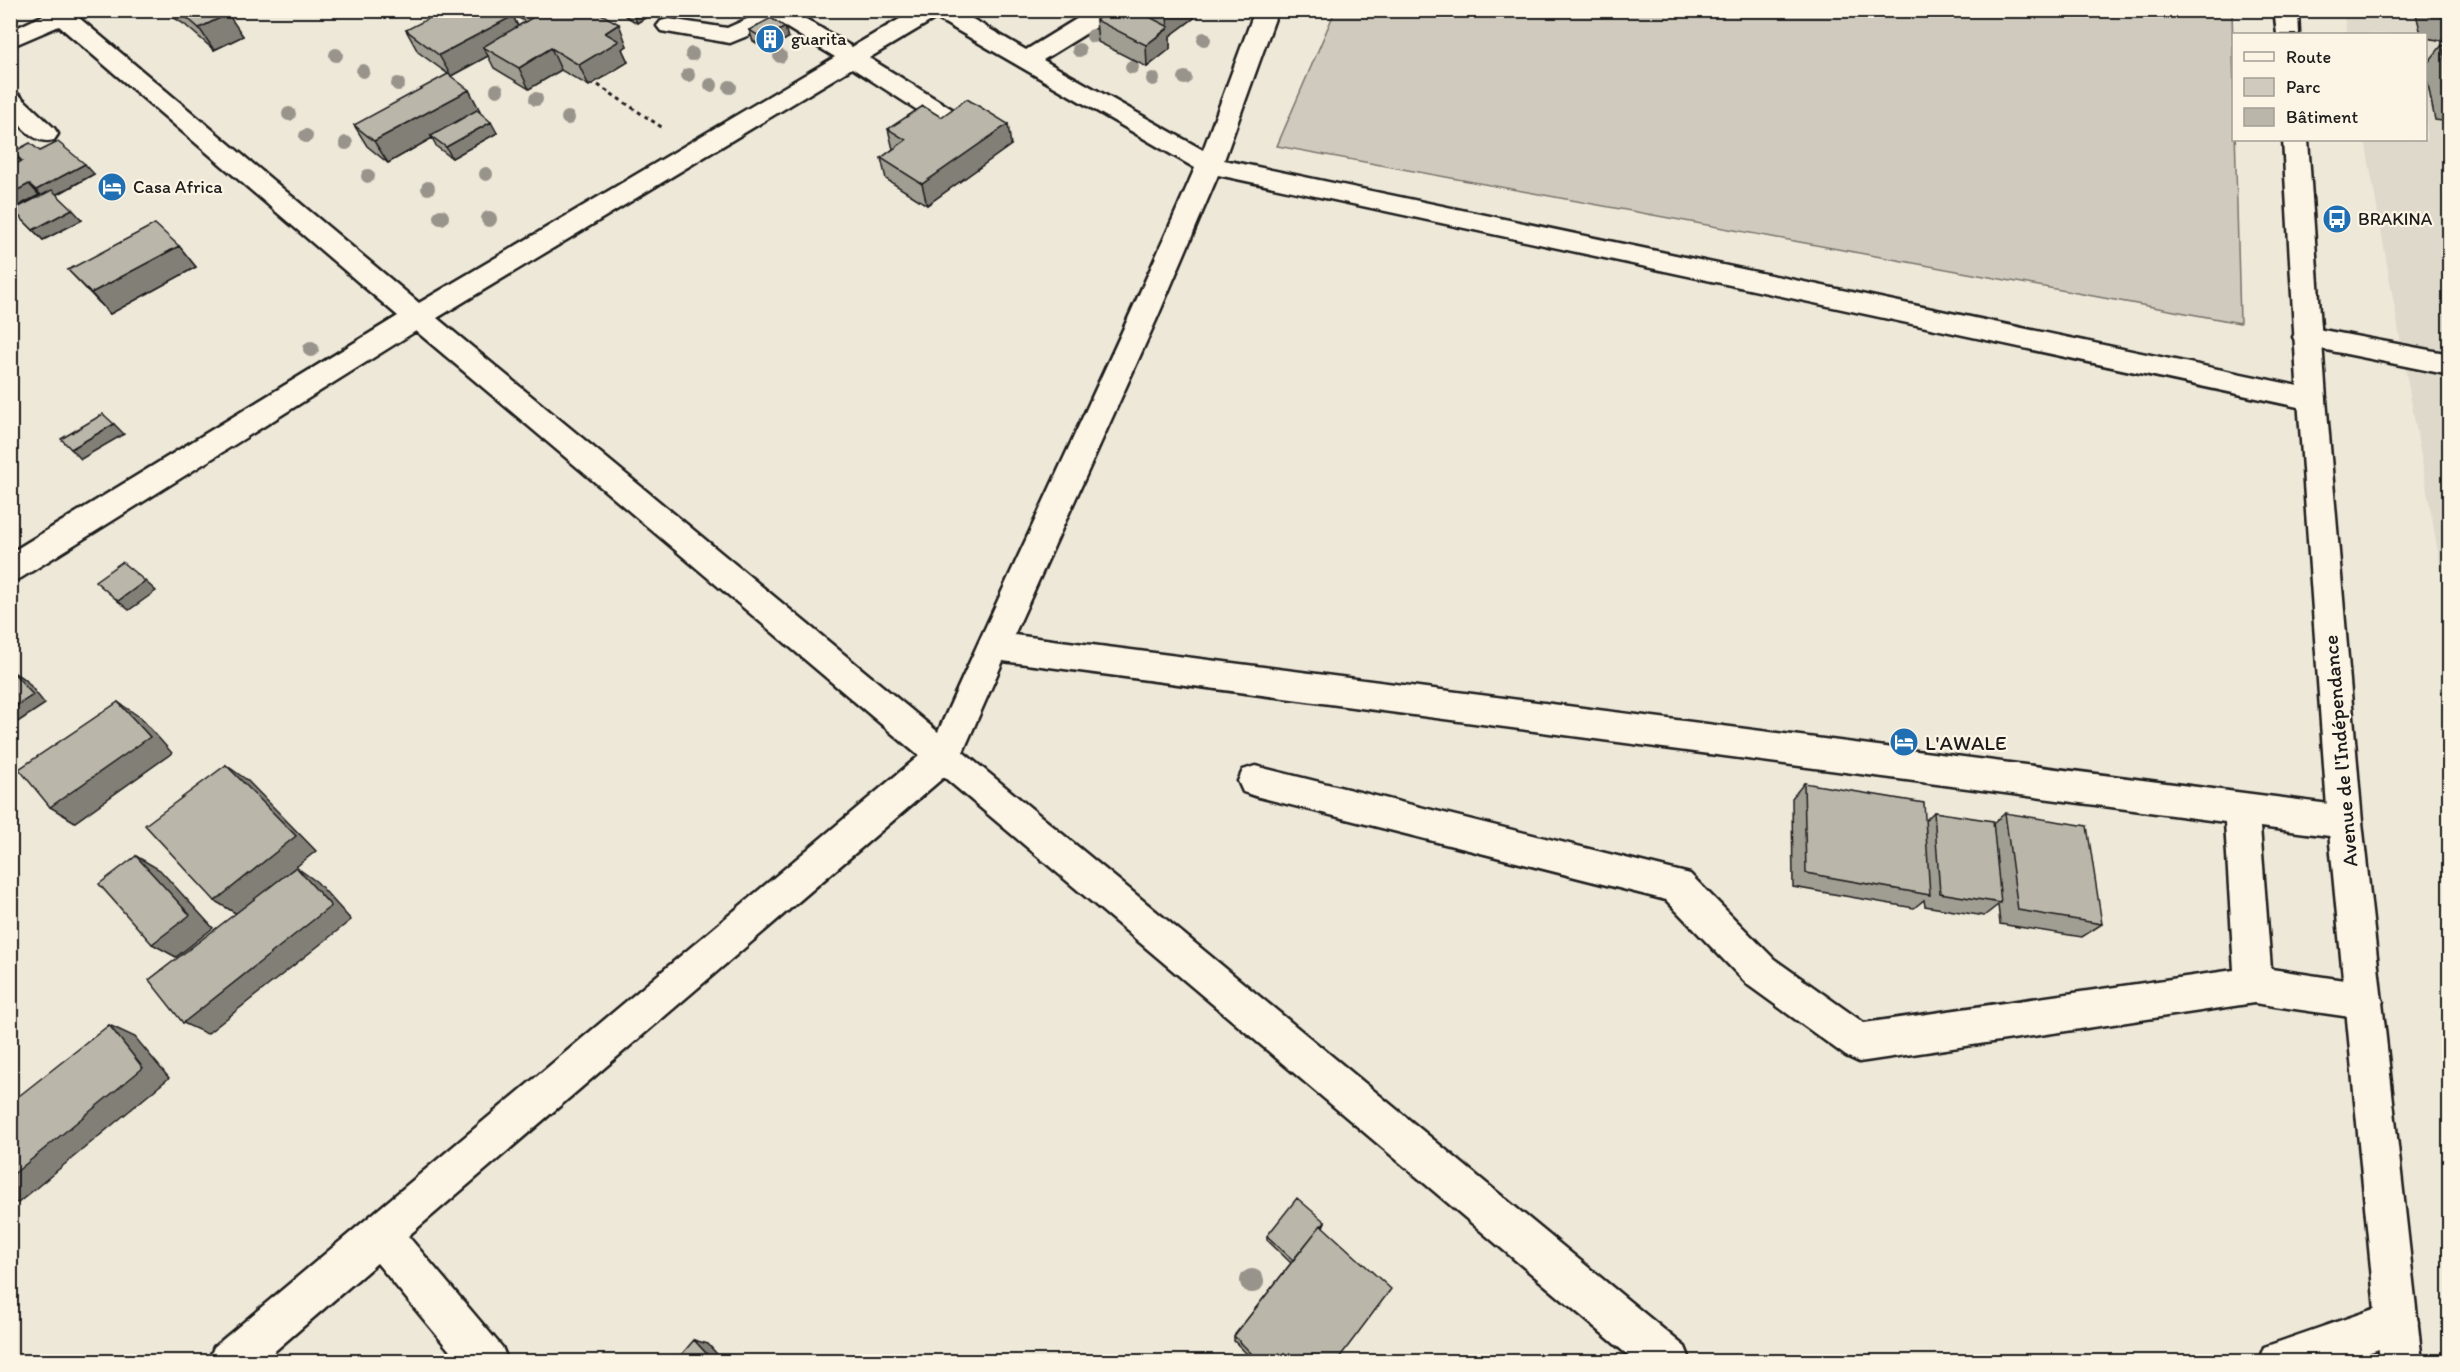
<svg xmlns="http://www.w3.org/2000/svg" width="2460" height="1372" viewBox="0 0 2460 1372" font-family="Itim,sans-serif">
  <rect width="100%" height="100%" fill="#eee8d9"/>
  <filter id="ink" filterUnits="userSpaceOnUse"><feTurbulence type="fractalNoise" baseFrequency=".0167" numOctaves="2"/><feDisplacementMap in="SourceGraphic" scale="12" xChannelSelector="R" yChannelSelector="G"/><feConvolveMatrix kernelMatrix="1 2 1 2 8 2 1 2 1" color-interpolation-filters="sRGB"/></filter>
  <g filter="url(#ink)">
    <!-- built -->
    <path fill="#ded9cb" d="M2343 11H2449V615L2365 140H2426V34H2347Z"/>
    <!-- green -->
    <path fill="#cfcabd" stroke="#76736c" stroke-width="1.5" d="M1335 11H2232L2240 323 1277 146Z"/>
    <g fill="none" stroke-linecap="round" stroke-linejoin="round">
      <!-- minor casing -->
      <g stroke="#1c1c1c" stroke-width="5">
        <path id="minor" d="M44 10H85L78 17 419 303 835 57 779 23 730 43 661 31 657 26 661 21 669 19 727 28 767 10H791L852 47 915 10H957L1026 50 1091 10H1119L1116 15 1043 60 1203 150 1255 10H1278L1224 160 2322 391 2326 399 2322 407 2312 410 1218 175 1158 316 1014 635 2345 806 2357 811 2362 822 2357 833 2345 838 2260 827 2271 969 2364 983 2377 988 2383 1001 2377 1014 2364 1019 2254 1003 1859 1062 1846 1056 1748 985 1666 900 1255 796 1243 792 1238 781 1243 770 1255 766 1690 874 1774 959 1864 1023 2234 970 2225 822 1003 661 963 752 1685 1347 1691 1362H1636L944 777 408 1236 502 1347 508 1362H459L377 1263 262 1362H208L214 1347 919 756 416 331 21 578 10 582V553L398 316 59 26 10 47V31L46 14ZM936 18 1195 168C1113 358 1022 544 938 732L437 318 852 68 950 131 959 133 968 131 971 125 968 119 869 58Z
          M10 93 19 95 54 128 58 134 54 140C35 145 24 128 10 115Z
          M2307 327 2450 354V375L2297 344 2293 337 2297 330Z
          M2397 1301 2412 1307 2418 1322 2412 1337 2343 1362H2258L2264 1347Z"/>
      </g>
      <!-- highway casing -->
      <g stroke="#1c1c1c" stroke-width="5">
        <path id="highway" d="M2274 10H2298L2299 34H2277Z
          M2283 140H2308L2326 399 2362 822 2422 1362H2380L2328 822 2298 399Z"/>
      </g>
      <!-- path -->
      <path stroke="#1c1c1c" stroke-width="3" stroke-dasharray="4 4" stroke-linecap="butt" d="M598 85 663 128"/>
      <!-- minor -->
      <use href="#minor" fill="#fcf5e5" fill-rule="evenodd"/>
      <!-- highway -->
      <use href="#highway" fill="#fcf5e5" fill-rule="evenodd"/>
    </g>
    <!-- trees -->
    <g fill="#98948b">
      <circle cx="1093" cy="36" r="7"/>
      <circle cx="1204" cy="39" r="7"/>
      <circle cx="1079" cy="50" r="7"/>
      <circle cx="692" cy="54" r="7"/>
      <circle cx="336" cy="55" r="7"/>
      <circle cx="780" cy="56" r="7"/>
      <circle cx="1132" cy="67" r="7"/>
      <circle cx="363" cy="71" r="7"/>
      <circle cx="688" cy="75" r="7"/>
      <circle cx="1185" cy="78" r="7"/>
      <circle cx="1153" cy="79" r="7"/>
      <circle cx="398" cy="84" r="7"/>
      <circle cx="711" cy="85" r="7"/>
      <circle cx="730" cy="87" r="7"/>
      <circle cx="497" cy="90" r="7"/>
      <circle cx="536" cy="99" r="7"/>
      <circle cx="289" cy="114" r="7"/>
      <circle cx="568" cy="118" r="7"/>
      <circle cx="306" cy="136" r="7"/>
      <circle cx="346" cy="143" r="7"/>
      <circle cx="486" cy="174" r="7"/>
      <circle cx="368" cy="176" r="7"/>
      <circle cx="428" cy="188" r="7"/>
      <circle cx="441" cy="217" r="8"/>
      <circle cx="489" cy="219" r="8"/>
      <circle cx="311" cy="349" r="8"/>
      <circle cx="1252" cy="1281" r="12"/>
    </g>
    <!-- wall -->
    <path fill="#a09d92" stroke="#1c1c1c" stroke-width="1.5" d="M167 10H223L243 36 214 50 184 24 171 16Z
      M507 10H594L627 46 622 49 628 62 589 86 561 70 529 89 494 68 488 56 451 76 418 52 406 30 513 16 518 26 525 22Z
      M616 10H658L637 23Z
      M722 10H741L730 14Z
      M746 10H762L756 14Z
      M1110 10H1210L1209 13 1194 11V18L1170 36V49L1147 67 1098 42 1096 20Z
      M2419 10H2450V42L2426 38V34H2421L2416 14Z
      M749 30 788 38 767 50 753 41Z
      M2442 45 2450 47V122L2435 120 2426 75V65Z
      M469 90 480 111 479 112 497 133 452 158 437 147 432 138 388 163 367 146 354 125Z
      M941 117 1011 145 927 205 886 179 881 158 893 149 888 129Z
      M40 151 94 174 57 195 82 220 43 240 13 210 40 196 39 195 10 210V167L21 162 13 152Z
      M179 246 196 267 110 314 68 270Z
      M1804 783 1926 820 1934 812 1993 824 2005 813 2102 924 2082 937 2000 924 1998 905 1984 916 1925 906 1924 900 1914 908 1793 887 1792 798Z
      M1325 1222 1323 1227 1336 1362H1255L1234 1341V1336L1291 1263 1267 1240V1236Z"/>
    <!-- shaded-wall -->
    <path fill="#827f77" stroke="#1c1c1c" stroke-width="1.5" d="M573 10 542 32 532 11Z
      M635 10H658L637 23 633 12Z
      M729 10H741L730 14Z
      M754 10H762L756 14Z
      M1175 10H1194V18L1170 36V49L1147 67 1146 45 1168 29 1167 16Z
      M228 14 243 36 214 50 199 28Z
      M513 16 523 38 483 47 488 56 451 76 439 55Z
      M619 24 627 46 622 49 628 62 589 86 579 65 605 33Z
      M785 27 788 38 767 50 764 39Z
      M551 48 561 70 529 89 519 68Z
      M469 90 480 111 433 137 431 136 432 138 388 163 374 141Z
      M491 122 497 133 452 158 446 147Z
      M1008 124 1011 145 927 205 922 184Z
      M85 164 94 174 46 200 36 190Z
      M29 184 39 195 10 210V194Z
      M72 209 82 220 43 240 33 230Z
      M179 246 196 267 110 314 91 293Z
      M114 424 124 434 81 459 71 449Z
      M145 581 156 591 129 610 118 601Z
      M13 672 26 680 45 704 10 727V710Z
      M118 702 141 718 172 753 75 822 50 807Z
      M226 765 247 780 316 851 237 914 215 901Z
      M136 856 160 870 213 928 176 957 152 944Z
      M296 867 317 882 351 920 207 1034 183 1023Z
      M109 1025 135 1037 169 1078 18 1203 10 1201V1177Z
      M694 1340 708 1344 724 1362H714Z"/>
    <!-- building -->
    <path fill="#bab6aa" stroke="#1c1c1c" stroke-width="1.5" d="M178 10H223L228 14 199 28Z
      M445 10H505L513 16 439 55 406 30Z
      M545 10H567L570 12 573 10H594L619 24 605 33 619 41 579 65 551 48 519 68 483 47Z
      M1110 10H1136L1169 27 1146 45 1096 20Z
      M1156 10H1175L1167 16Z
      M2438 10H2450V18L2439 16Z
      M771 18 785 27 764 39 749 30Z
      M2442 45 2450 47V81Z
      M448 74 469 90 374 141 354 125Z
      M967 99 1008 124 922 184 881 158 906 140 888 129 923 106 941 117Z
      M477 110 491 122 446 147 431 136Z
      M58 142 85 164 36 190 29 184 10 194V167L22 161 13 152 30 143 40 151Z
      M52 190 72 209 33 230 13 210Z
      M155 224 179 246 91 293 68 270Z
      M103 414 114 424 71 449 61 439Z
      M122 562 145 581 118 601 95 581Z
      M13 672 33 695 10 710V673Z
      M118 702 150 737 50 807 19 769Z
      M226 765 296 836 215 901 145 825Z
      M1804 783 1924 803 1930 895 1806 873Z
      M1934 812 1993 821 2001 903 1940 893Z
      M2005 813 2087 826 2102 924 2018 910Z
      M136 856 190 915 152 944 99 884Z
      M296 867 331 906 183 1023 149 980Z
      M109 1025 143 1068 10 1177V1103Z
      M1297 1198 1325 1222 1322 1226 1321 1225 1293 1260 1267 1236Z
      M1321 1225 1391 1289 1336 1362H1260L1234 1336Z
      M694 1340 714 1362H675Z"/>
  </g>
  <!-- icons -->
  <defs>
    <g id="building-disc" transform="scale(1.5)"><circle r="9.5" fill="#1f6fb2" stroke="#fcf5e5"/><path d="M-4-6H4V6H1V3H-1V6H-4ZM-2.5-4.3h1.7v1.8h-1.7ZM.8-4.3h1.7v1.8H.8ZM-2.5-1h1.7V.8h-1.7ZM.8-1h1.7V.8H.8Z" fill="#fff"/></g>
    <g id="hotel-disc" transform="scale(1.5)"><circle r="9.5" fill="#1f6fb2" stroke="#fcf5e5"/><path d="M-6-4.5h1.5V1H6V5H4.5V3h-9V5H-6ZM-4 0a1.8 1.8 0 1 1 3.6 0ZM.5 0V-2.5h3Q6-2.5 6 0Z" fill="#fff"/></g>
    <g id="bus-disc" transform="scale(1.5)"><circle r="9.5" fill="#1f6fb2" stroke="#fcf5e5"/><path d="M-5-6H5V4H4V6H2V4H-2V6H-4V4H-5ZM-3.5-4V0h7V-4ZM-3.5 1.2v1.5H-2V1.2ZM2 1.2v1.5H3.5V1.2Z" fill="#fff"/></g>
  </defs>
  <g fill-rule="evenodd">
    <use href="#building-disc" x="770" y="39"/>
    <use href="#hotel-disc" x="112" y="187"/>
    <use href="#bus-disc" x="2337" y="219"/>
    <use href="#hotel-disc" x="1904" y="742"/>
  </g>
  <g text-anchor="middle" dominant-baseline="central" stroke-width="4.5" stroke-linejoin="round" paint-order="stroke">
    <!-- far-poi labels -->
    <g font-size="18" fill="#1c1c1c" stroke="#fcf5e5" text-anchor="start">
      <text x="791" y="39">guarita</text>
      <text x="133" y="187">Casa Africa</text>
      <text x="2358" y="219">BRAKINA</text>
    </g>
    <!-- poi labels -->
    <g font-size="21" fill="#1c1c1c" stroke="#fcf5e5" text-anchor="start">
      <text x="1925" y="742">L'AWALE</text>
    </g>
    <!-- street labels -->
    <g font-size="21" fill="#1c1c1c" stroke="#fcf5e5">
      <text transform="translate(2340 751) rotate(-95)">Avenue de l'Indépendance</text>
    </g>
  </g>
  <!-- margin -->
  <rect width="2460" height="1372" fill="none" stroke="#fcf5e5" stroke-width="36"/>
  <rect x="18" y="18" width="2424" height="1336" fill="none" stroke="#1c1c1c" stroke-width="2" filter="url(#ink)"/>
  <!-- legend -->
  <rect x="2232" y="33" width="195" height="108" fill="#fcf5e5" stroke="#a29e95" stroke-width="1.5"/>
  <rect x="2244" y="52" width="30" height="9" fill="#fcf5e5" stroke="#a29e95" stroke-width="1.5"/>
  <text x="2286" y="63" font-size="18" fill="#1c1c1c">Route</text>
  <rect x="2244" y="78" width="30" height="18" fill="#cfcabd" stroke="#a29e95" stroke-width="1.5"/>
  <text x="2286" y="93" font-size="18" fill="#1c1c1c">Parc</text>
  <rect x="2244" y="108" width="30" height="18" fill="#bab6aa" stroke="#a29e95" stroke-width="1.5"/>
  <text x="2286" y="123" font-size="18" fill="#1c1c1c">Bâtiment</text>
</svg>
